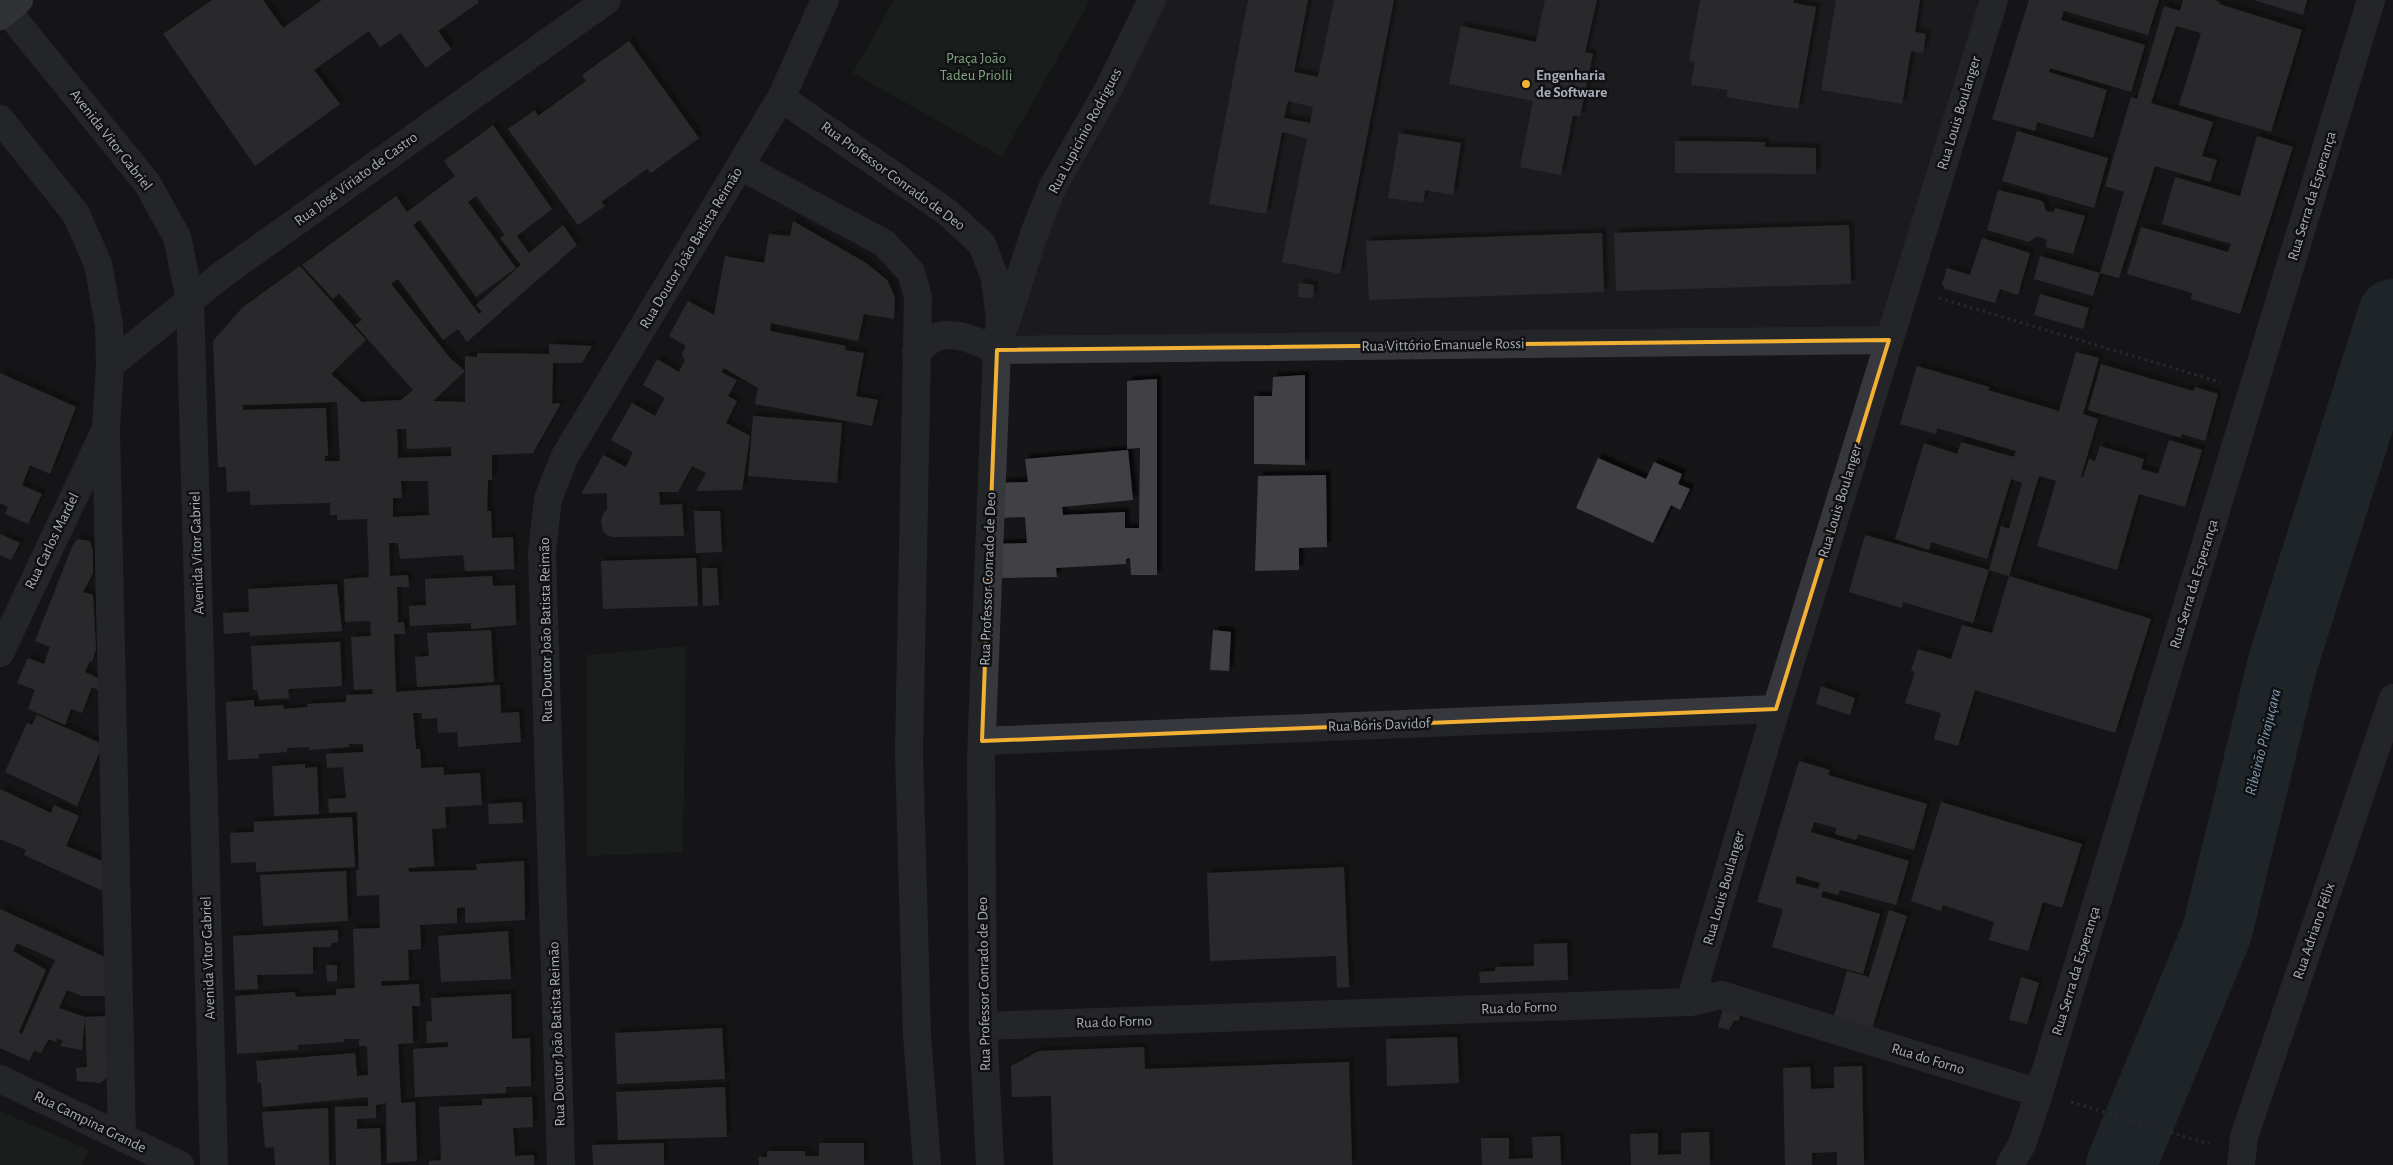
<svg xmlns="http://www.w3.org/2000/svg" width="2393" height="1165" viewBox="0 0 2393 1165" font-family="'Alegreya Sans',sans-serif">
  <defs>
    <filter id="shadow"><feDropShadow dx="4.5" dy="-4.5" stdDeviation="1" flood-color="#0009"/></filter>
  </defs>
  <rect width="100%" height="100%" fill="#161618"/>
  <!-- built -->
  <path fill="#222225" d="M1146 0H1995L1889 340 997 350Z"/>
  <!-- green -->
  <path fill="#1e261f" d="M894 0H1090L1002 157 853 73Z
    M686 646 683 852 587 856V655Z
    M0 1111 89 1150 81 1165H0Z"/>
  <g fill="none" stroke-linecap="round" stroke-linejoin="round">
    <!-- river -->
    <path stroke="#2c353c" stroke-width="70" d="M2121 1165 2217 932 2283 662 2393 314"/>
  </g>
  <!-- building -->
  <path fill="#404145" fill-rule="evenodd" filter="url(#shadow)" d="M212 0H263L283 28 322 0H478L479 2 438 31 451 49 426 68 401 33 380 47 369 31 314 70 340 104 255 166 163 34Z
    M1248 0H1308L1294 72 1318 77 1334 0H1394L1340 274 1282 262 1307 138 1282 132 1266 214 1209 204ZM1288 101 1313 107 1310 123 1284 118Z
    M1545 0H1597L1585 52 1593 54 1580 117 1573 115 1561 175 1520 167 1533 101 1449 84 1461 26 1536 42Z
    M1700 0H1794L1793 3 1816 7 1798 109 1726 97 1728 90 1691 85 1695 62 1689 61Z
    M1836 0H1920L1915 32 1926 34 1923 53 1911 51 1902 104 1821 90Z
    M2029 0H2159L2148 35 2064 11 2061 20 2145 45 2131 92 2050 68 2049 72 2107 90 2093 138 2037 122 2035 131 1992 119Z
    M2183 0H2214L2220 2 2219 4 2302 30 2271 132 2179 105 2201 33 2176 26 2151 103 2213 122 2202 156 2217 160 2210 182 2155 166 2119 278 2100 273 2124 192 2105 186 2131 97 2137 99 2164 6 2180 11Z
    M2254 0H2307L2303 15Z
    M629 41 699 138 651 173 647 169 601 202 605 206 578 225 508 129 535 110 538 116 586 81 582 75Z
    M493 125 552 209 517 236 529 253 563 225 577 245 467 342 458 329 443 340 398 279 391 284 450 358 465 371 433 401 465 402V356L477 357V353L549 354V344L592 346 582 363H553L552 404 561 403 533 453 492 455V480H488L487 511H491L492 538 513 537 514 569 465 571 463 555 400 559 398 543H389L390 576 408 575 409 587H397L398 623 404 622 405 634H394L396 692 500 685 501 713 519 712 521 742 458 747 457 732 438 733 437 718 422 719V713H413L416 749H420L421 768 443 767 444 775 480 773 482 805 445 807 446 828 432 829 434 866 408 868 409 872 477 870 476 864 524 861 525 920 465 923V907L457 908V923L420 925 421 949 408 950 409 980 381 981 382 986 419 984 420 1006H412L413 1043 398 1044 401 1103 415 1102 417 1161 387 1163 386 1103 376 1105V1118L357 1119V1129L380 1128 381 1165H336L335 1107 368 1106V1097L263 1107 261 1083H258L256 1061 355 1053 357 1076 368 1075 367 1046H359V1039H344V1042L298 1045V1050L237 1054 235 996 295 992 296 997 336 995V989L355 988 353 929 380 928 379 895 357 896 356 870H359L357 812 329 813 328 799 346 798 343 767 327 768 326 754 363 752V744H349V747L309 750V747L287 748V752L259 754V758L228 760 226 702 254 700V707L283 705 284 709 308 707 307 704 346 702V695L373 694 372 689 354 690 351 637 371 636 370 621 345 622 344 579 369 577 367 519 337 520V515H330V503L250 505V491L227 492 226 467H218L213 341 243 307 300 266 366 340 331 374 362 402 401 400 413 390 355 325 362 320 339 293 333 299 302 265 396 196 407 212 455 176 444 161ZM476 196 505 235 500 238 521 265 476 305 482 312 479 314 413 225 420 220 476 297 516 268 468 202ZM337 402 340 461H325V456H328L326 408 243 410V405ZM397 429H406L407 449 451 447V456L398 458ZM401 481H428L429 515 393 517V498H402Z
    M2017 131 2108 158 2094 208 2002 181Z
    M1399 133 1461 143 1453 195 1425 190 1423 203 1388 198Z
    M2257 136 2293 147 2240 314 2191 299 2192 293 2127 274 2141 227 2228 252 2231 244 2162 224 2175 177 2240 196Z
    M1675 141 1765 142V147L1816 148V174L1675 173Z
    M1998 190 2039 200 2043 202 2046 211 2053 212 2055 208 2085 216 2073 254 2046 247 2047 240 2037 236 2029 242 1987 230Z
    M793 221 866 263 887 280 895 297 894 319 864 314 858 341 771 323 770 331 846 346 845 350 864 353 856 396 878 400 872 426 755 404 758 388 724 368 721 372 737 380 728 396 737 401 726 423 750 436 742 490 696 491 706 473 692 466 678 492H659L660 505 682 504 684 536 612 537 607 535 603 531 601 520 604 512 607 510V493L581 494 603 455 626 467 633 452 611 440 632 403 655 416 665 398 643 385 657 359 679 372 685 360 682 354 686 346 669 336 688 301 714 315 725 256 764 263 769 234 790 236Z
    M1849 225 1851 284 1616 291 1614 233Z
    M1602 233 1604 292 1369 300 1366 241Z
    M1982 238 2030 253 2018 295 2000 289 1995 303 1945 289 1942 284 1947 268 1970 275Z
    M2040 256 2100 273 2093 296 2034 279Z
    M1299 283 1314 285 1313 298 1298 297Z
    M2040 294 2089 308 2083 329 2034 315Z
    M2076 352 2099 358 2083 414 2098 419 2081 477H2083L2089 459 2095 461 2100 446 2144 459 2141 469 2158 474 2169 440 2202 450 2185 507 2139 494 2117 570 2037 546 2056 481 2039 476 2009 576 1989 570 2001 526 2009 529 2022 483 2011 479 1987 559 1931 542 1929 550 1895 539 1924 443 1957 454 1961 442 2014 457 2016 451 1937 428 1936 434 1900 424 1917 366 1989 387 1988 390 2059 411Z
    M2101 364 2193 391 2195 387 2218 394 2205 441 2182 434 2181 438 2088 410Z
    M0 373 76 407 50 474 30 465 22 485 42 494 28 524 5 514 8 507 0 503Z
    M1305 375V465L1254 464V396H1272L1273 377Z
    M1157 379V575H1131L1130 558 1126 559V564L1056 568 1057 577 998 578 997 544 1027 543 1025 517 996 518 998 483 1028 482 1025 459 1128 450 1133 500 1062 507 1063 515 1125 512V528H1139L1140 448 1127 449V381Z
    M753 416 842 423 837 483 748 476Z
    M1598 458 1646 479 1654 462 1682 474 1678 484 1690 489 1680 510 1671 505 1653 543 1576 508Z
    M1326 475 1327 547 1299 548V570L1255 571 1258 476Z
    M694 511H720L722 552 696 553Z
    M0 534 20 543 11 560 0 555Z
    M1865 535 1989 570 1973 623 1903 602 1902 608 1849 592Z
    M77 539 90 541 93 552V573L83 592 93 595 96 649 92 662 90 661 85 672 98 678V690L92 687 82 713 71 709 65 725 28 709 35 690 17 683 28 658 44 664 50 647 35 641 72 547Z
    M696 558 698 606 603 609 601 561Z
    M702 568H717L719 605 703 606Z
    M492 576 493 586 515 585 516 625 471 629V623L410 626 409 606 426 605 425 579Z
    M2009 576 2151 619 2115 733 1975 690 1958 746 1934 739 1941 713 1905 703 1915 672 1911 671 1918 649 1951 659 1962 625 1992 633Z
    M337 584 342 631 250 636V632L224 634 223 613 249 612 248 589Z
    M491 630 494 682 417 687 415 657 429 656 427 633Z
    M1213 630 1231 632 1229 671 1210 670Z
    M340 642 342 686 288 689 289 698 259 700 257 690H253L251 646Z
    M1821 686 1855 698 1850 715 1816 704Z
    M37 715 100 743V751L77 806 5 772 27 723 32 725Z
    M1799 761 1830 770 1828 775 1927 804 1914 850 1858 834 1856 840 1835 834 1837 828 1814 822 1811 832 1909 861 1896 905 1840 890 1838 895 1823 891 1821 897 1880 914 1863 974 1772 947 1783 909 1757 902ZM1797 876 1820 883 1818 889 1795 883Z
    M305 764V768L317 767 319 814 274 816 272 766Z
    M0 789 51 813 54 805 79 816 66 846 102 861 103 891 24 855 26 850 0 839Z
    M522 802 523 823 489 824 488 804Z
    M1941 802 2082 844 2062 908 2043 902 2028 951 1989 940 1994 922 1943 905 1941 911 1911 901Z
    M352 817 355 867 256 872V862L231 863 230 833 254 832V822Z
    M1344 867 1349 987 1337 988 1336 956 1210 961 1207 873Z
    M346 871 348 921 263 926 260 875Z
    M0 909 107 958 109 996H82L67 990 59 1008 85 1017 82 1050 60 1046 63 1041 57 1038 56 1042 49 1039 41 1053 34 1051 29 1061 0 1048ZM17 943 55 960 22 1034 19 1032 46 970 13 951Z
    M1889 910 1907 916 1872 1028 1834 1016 1847 971 1869 977Z
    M338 930V942L331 943V947H313V974L257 975 258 989 235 990 233 936Z
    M508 931 511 979 441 982 438 936Z
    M1567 943 1568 980 1480 983 1479 972 1495 971V967L1534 966V944Z
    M326 965H337V981L327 982Z
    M2021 977 2039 983 2027 1024 2009 1020Z
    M511 994 512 1039 530 1038 531 1086 506 1087V1093L415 1097 413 1049 448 1047V1042L427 1043 426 1022 432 1021 431 998Z
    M1723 1009 1741 1014 1738 1021 1734 1020 1729 1030 1718 1027Z
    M109 1016 108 1077 100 1083 77 1081 76 1068 87 1067 85 1017Z
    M722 1028 725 1079 617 1084 615 1033Z
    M1457 1037 1459 1083 1387 1086 1386 1039Z
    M1144 1047 1145 1069 1349 1062 1352 1165H1053L1051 1096 1012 1097 1011 1066 1039 1051Z
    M1862 1066 1864 1165H1837V1152L1812 1153V1165H1785L1783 1068 1810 1067 1811 1089 1834 1088V1067Z
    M725 1087 727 1137 618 1140 616 1092Z
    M532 1097 533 1127 513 1128 515 1156 534 1155V1165H429V1161L441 1160 439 1107 482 1105V1099Z
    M328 1108 329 1165H275L274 1147 265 1148 262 1112Z
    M1709 1132 1710 1165H1631L1630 1134 1658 1133V1155L1681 1154V1133Z
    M1560 1136 1561 1165H1482L1481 1138H1509V1159L1533 1158 1532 1137Z
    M664 1143V1165H593L592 1145Z
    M819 1143H864V1165H759L758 1157H767V1151H805V1156H819Z"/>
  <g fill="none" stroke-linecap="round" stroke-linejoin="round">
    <!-- path -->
    <path stroke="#3d3f44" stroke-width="3" stroke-dasharray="2.5 4" stroke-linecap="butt" d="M1939 298 2220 382
      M2071 1102 2209 1144"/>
    <!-- street -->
    <path stroke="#37383d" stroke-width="28" d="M0 2 147 183 177 237 190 300 214 1165
      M781 98 947 212 982 244 995 278 1000 320 997 350 981 758 983 1026 990 1165
      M0 119 76 214 98 264 109 325 110 365 106 429 122 1137
      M740 166 884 243 911 272 918 297 909 753 917 1035 927 1165
      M1005 325 1034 234 1053 186 1108 90 1152 0
      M916 352C921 348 926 343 932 339 951 328 979 342 997 350L1889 340
      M110 365 219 277 607 0
      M0 653 104 433
      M982 741 1776 709
      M1690 1002 1776 709 1994 0
      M983 1026 1690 1002 1721 995 2039 1093
      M0 1079 180 1165
      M561 1165 542 552 548 499 565 456 781 98 825 0
      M2010 1165 2022 1144 2039 1093 2371 0
      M2241 1165 2244 1137 2393 698"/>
    <!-- primary -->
    <path stroke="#53555c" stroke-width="28" d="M0 16 19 0"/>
  </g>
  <!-- marked area -->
  <path d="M0 0H2393V1165H0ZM1889 340 1776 709 982 741 997 350Z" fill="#161618" fill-opacity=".55" fill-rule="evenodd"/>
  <path fill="none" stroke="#f2b134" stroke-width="4" stroke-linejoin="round" d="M1889 340 1776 709 982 741 997 350Z"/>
  <!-- markers -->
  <circle fill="#f2b134" stroke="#111113" stroke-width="2" cx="1526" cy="84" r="5"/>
  <g text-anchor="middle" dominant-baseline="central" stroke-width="5" stroke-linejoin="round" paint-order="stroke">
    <!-- park labels -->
    <g font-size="15" fill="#7fa381" stroke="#111113">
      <text x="976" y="58">Praça João<tspan x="976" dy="17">Tadeu Priolli</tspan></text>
    </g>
    <!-- poi labels -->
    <g font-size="15" font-weight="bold" fill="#a8adb8" stroke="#111113" text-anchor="start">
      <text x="1536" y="75">Engenharia<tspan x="1536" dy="17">de Software</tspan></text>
    </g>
    <!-- street labels -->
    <g font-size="15" fill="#a8adb8" stroke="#111113">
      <text transform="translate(1959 113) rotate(-73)">Rua Louis Boulanger</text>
      <text transform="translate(1085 131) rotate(-62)">Rua Lupicínio Rodrigues</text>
      <text transform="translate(111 140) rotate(52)">Avenida Vitor Gabriel</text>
      <text transform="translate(893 176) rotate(36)">Rua Professor Conrado de Deo</text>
      <text transform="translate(356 179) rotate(-36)">Rua José Víriato de Castro</text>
      <text transform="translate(2312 196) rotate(-73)">Rua Serra da Esperança</text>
      <text transform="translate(691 248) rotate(-59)">Rua Doutor João Batista Reimão</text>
      <text transform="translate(1443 345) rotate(-1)">Rua Vittório Emanuele Rossi</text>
      <text transform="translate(1840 501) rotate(-73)">Rua Louis Boulanger</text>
      <text transform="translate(52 541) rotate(-64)">Rua Carlos Mardel</text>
      <text transform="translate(197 553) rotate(-92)">Avenida Vitor Gabriel</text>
      <text transform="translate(988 579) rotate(-88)">Rua Professor Conrado de Deo</text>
      <text transform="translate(2194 584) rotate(-73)">Rua Serra da Esperança</text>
      <text transform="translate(546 630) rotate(-91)">Rua Doutor João Batista Reimão</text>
      <text transform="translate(1379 725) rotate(-2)">Rua Bóris Davidof</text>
      <text transform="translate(1724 888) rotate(-74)">Rua Louis Boulanger</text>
      <text transform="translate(2314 931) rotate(-71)">Rua Adriano Félix</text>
      <text transform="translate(208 958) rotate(-92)">Avenida Vitor Gabriel</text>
      <text transform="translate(2076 971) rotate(-73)">Rua Serra da Esperança</text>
      <text transform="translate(984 984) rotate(-91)">Rua Professor Conrado de Deo</text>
      <text transform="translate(1519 1008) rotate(-2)">Rua do Forno</text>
      <text transform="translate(1114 1022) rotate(-2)">Rua do Forno</text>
      <text transform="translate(557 1034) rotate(-92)">Rua Doutor João Batista Reimão</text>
      <text transform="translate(1928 1059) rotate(17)">Rua do Forno</text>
      <text transform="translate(90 1122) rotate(26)">Rua Campina Grande</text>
    </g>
    <!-- water labels -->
    <g font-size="16" font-style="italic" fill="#7f9bb3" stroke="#111113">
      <text transform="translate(2263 742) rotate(-76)">Ribeirão Pirajuçara</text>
    </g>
  </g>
</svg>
